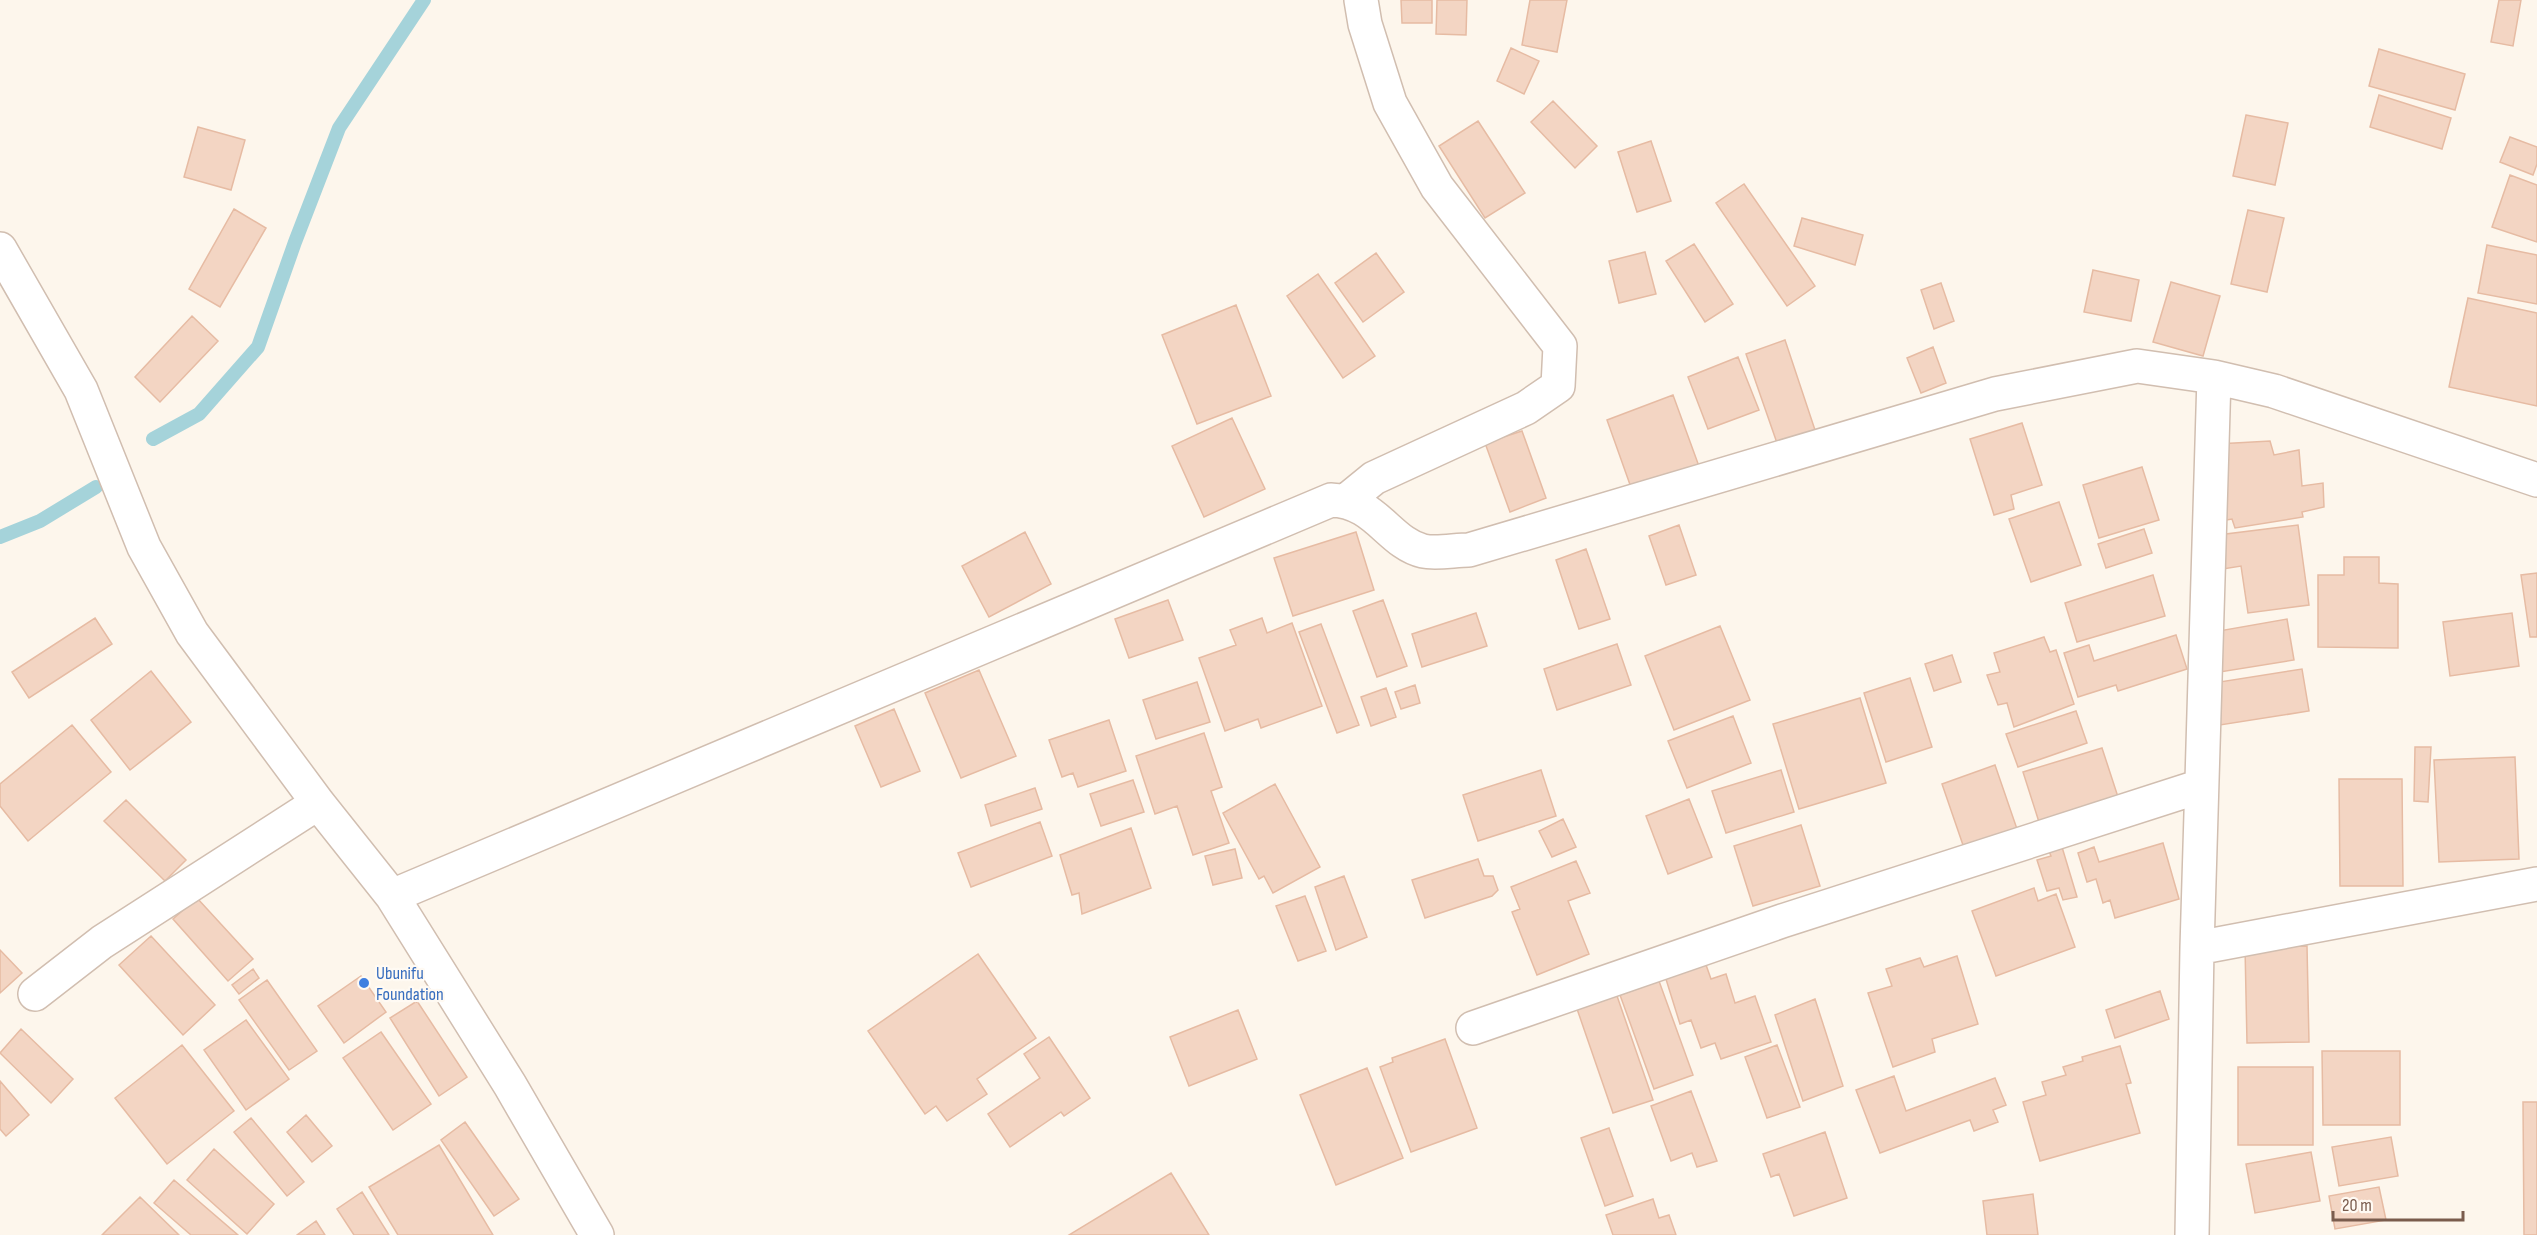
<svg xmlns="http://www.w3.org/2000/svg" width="2537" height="1235" viewBox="0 0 2537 1235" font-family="'Sofia Sans Condensed',sans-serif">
  <rect width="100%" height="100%" fill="#fdf6ec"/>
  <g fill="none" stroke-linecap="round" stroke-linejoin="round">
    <!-- stream -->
    <path stroke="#a5d3da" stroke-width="14" d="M153 439 199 414 258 347 295 242 339 128 424 0
      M0 537 40 521 96 487"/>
  </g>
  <!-- building -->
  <path fill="#f3d5c3" stroke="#e6bba3" stroke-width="1.5" d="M1401 0H1432V23H1402Z
    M1437 0H1467L1466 35 1436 34Z
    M1530 0H1567L1557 52 1522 45Z
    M2499 0H2521L2513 46 2491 42Z
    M1511 48 1539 61 1524 94 1497 81Z
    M2379 49 2465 74 2455 110 2369 86Z
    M2379 95 2451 118 2442 149 2370 127Z
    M1553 101 1597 146 1575 168 1531 122Z
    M2246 115 2288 123 2275 185 2233 176Z
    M1478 121 1525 193 1485 218 1439 146Z
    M198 127 245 140 231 190 184 177Z
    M2510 137 2537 147V164L2533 175 2500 162Z
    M1651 141 1671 201 1637 212 1618 152Z
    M2510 175 2537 185V242L2492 227Z
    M1744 184 1815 286 1787 306 1716 203Z
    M234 209 266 228 220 307 189 289Z
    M2248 210 2284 218 2267 292 2231 284Z
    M1802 218 1863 235 1855 265 1794 246Z
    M1694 244 1733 304 1705 322 1666 261Z
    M2487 245 2537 255V304L2478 293Z
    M1645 252 1656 294 1619 303 1609 261Z
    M1376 253 1404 292 1363 322 1335 283Z
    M2093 270 2139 280 2131 321 2084 312Z
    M1318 274 1375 356 1343 378 1287 296Z
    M2171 282 2220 296 2203 356 2153 342Z
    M1941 283 1954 321 1934 329 1921 290Z
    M2468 298 2537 313V406L2449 387Z
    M1236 305 1271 396 1197 424 1162 335Z
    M192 316 218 341 160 402 135 377Z
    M1785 340 1815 430 1777 443 1746 354Z
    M1933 347 1946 383 1921 393 1907 358Z
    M1738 357 1759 410 1708 429 1688 377Z
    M1673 395 1700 469 1633 493 1607 420Z
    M1232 418 1265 489 1204 517 1172 446Z
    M2022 423 2042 485 2011 495 2014 509 1994 515 1970 439Z
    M1522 431 1546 498 1510 512 1485 443Z
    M2270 441 2274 455 2299 450 2302 486 2323 483 2324 507 2302 512 2303 517 2235 528 2232 519 2214 522 2217 444Z
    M2142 467 2159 520 2099 538 2083 485Z
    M2059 502 2081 565 2031 582 2009 519Z
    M1679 525 1696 575 1666 585 1649 536Z
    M2298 525 2309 605 2248 613 2241 566 2223 569 2218 535Z
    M2144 529 2152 553 2106 568 2098 544Z
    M1025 532 1051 584 989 617 962 566Z
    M1356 532 1374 590 1293 616 1274 558Z
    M1586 549 1610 619 1579 629 1556 560Z
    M2344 557H2379V583L2398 584V648L2318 647V575H2344Z
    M2537 573V637H2530L2521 575Z
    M2153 575 2165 616 2077 642 2065 603Z
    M1168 600 1183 640 1129 658 1115 619Z
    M1383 600 1407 666 1377 677 1353 611Z
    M1476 613 1487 646 1422 667 1412 634Z
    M2512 613 2519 666 2450 676 2443 622Z
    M95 618 112 644 29 698 12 672Z
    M1262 618 1267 633 1292 623 1322 706 1261 728 1258 719 1225 731 1199 658 1236 645 1230 630Z
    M2287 619 2294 660 2220 672 2213 632Z
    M1321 624 1359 725 1337 733 1299 632Z
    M1720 626 1750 700 1674 730 1645 656Z
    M2176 635 2187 669 2118 691 2116 685 2078 697 2064 653 2089 645 2094 661Z
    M2044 637 2050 652 2056 650 2074 704 2014 727 2007 703 1998 705 1987 675 2000 672 1994 653Z
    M1617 644 1631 685 1557 710 1544 669Z
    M1952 655 1961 682 1934 691 1925 664Z
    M2302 669 2309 711 2220 725 2213 683Z
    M979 670 1016 756 961 778 925 693Z
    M151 671 191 722 130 770 91 720Z
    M1910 678 1932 747 1886 762 1864 693Z
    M1197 682 1210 722 1156 739 1143 700Z
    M1415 685 1420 703 1401 709 1395 692Z
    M1386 688 1396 717 1371 726 1361 697Z
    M1860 698 1886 783 1799 809 1773 724Z
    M894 709 920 771 881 787 855 726Z
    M2076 711 2087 743 2018 767 2006 734Z
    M1733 716 1751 763 1687 788 1668 741Z
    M1109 720 1126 771 1078 787 1073 773 1062 777 1049 740Z
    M72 725 111 772 28 841 0 806V784Z
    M1204 733 1222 787 1211 791 1229 843 1193 855 1177 806 1155 814 1136 756Z
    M2415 747H2431L2428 802 2414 801Z
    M2102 748 2119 800 2039 822 2023 772Z
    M2515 757 2519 859 2439 862 2434 760Z
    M1995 765 2017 829 1964 848 1942 784Z
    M1541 770 1556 816 1478 841 1463 795Z
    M1781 770 1794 812 1726 833 1712 791Z
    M2339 779H2402L2403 886H2340Z
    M1133 780 1144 812 1101 826 1090 794Z
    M1275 784 1320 867 1273 893 1264 876 1259 879 1223 813Z
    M1035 788 1042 809 991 826 985 805Z
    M1689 799 1712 857 1668 874 1646 816Z
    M126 800 186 860 165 881 104 821Z
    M1563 819 1576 847 1552 857 1539 831Z
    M1040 822 1052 856 971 887 958 853Z
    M1801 825 1820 886 1753 906 1734 846Z
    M1131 828 1151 888 1082 914 1079 893 1072 895 1060 855Z
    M2163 843 2179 899 2115 918 2110 900 2103 903 2096 879 2087 882 2078 853 2094 847 2099 862Z
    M2062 847 2077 897 2063 900 2059 888 2047 891 2037 860 2051 856 2049 851Z
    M1235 849 1242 878 1213 885 1205 856Z
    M1478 859 1484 876H1493L1498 890 1492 896 1425 918 1412 880Z
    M1576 861 1590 893 1568 901 1589 954 1537 975 1512 912 1520 909 1511 887Z
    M1344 876 1367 937 1336 950 1315 887Z
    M2034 888 2038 901 2056 894 2075 947 1996 976 1972 911Z
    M1305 896 1326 951 1298 961 1276 906Z
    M197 898 253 959 228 981 173 919Z
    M151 936 215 1005 183 1035 119 965Z
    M2307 946 2309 1042 2247 1043 2245 947Z
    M0 950 22 973 0 993Z
    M978 954 1036 1038 977 1079 987 1094 947 1121 936 1106 925 1114 868 1031Z
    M1957 956 1978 1024 1932 1039 1935 1052 1893 1067 1868 993 1892 986 1886 969 1920 958 1924 967Z
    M1705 962 1711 979 1726 974 1735 1003 1755 996 1771 1042 1721 1059 1715 1043 1701 1048 1691 1020 1680 1024 1665 976Z
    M253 969 259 978 239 994 232 985Z
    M361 976 386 1012 344 1043 318 1006Z
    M267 980 317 1051 289 1070 239 1000Z
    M1659 981 1693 1075 1654 1089 1620 995Z
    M2160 991 2169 1019 2115 1038 2106 1010Z
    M1616 993 1653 1100 1613 1113 1576 1006Z
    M1815 999 1843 1086 1803 1101 1775 1015Z
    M417 1001 467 1077 439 1096 390 1018Z
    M1238 1010 1257 1059 1189 1086 1170 1037Z
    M246 1020 289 1079 246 1110 204 1050Z
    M21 1029 73 1079 51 1103 0 1053Z
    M381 1032 431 1104 393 1130 343 1058Z
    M1049 1037 1090 1098 1064 1116 1061 1112 1010 1147 988 1114 1040 1078 1024 1054Z
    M1445 1039 1477 1128 1411 1152 1380 1067 1393 1062 1392 1058Z
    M182 1045 234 1111 167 1164 115 1098Z
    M1777 1045 1800 1107 1767 1118 1745 1057Z
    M2120 1046 2131 1083 2126 1084 2140 1133 2040 1161 2023 1102 2046 1095 2042 1082 2066 1075 2063 1067 2083 1061 2082 1057Z
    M2322 1051H2400V1125H2323Z
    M2238 1067H2313V1145H2238Z
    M1367 1068 1403 1158 1336 1185 1300 1095Z
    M1894 1076 1906 1111 1995 1078 2006 1105 1993 1110 1998 1122 1974 1131 1970 1120 1880 1153 1856 1090Z
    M0 1081 29 1115 6 1136 0 1129Z
    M1691 1091 1717 1161 1697 1167 1692 1153 1671 1161 1651 1106Z
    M2523 1102H2537V1235H2524Z
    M306 1115 332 1146 312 1162 287 1132Z
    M251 1118 304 1182 287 1196 234 1132Z
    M465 1122 519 1199 494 1216 441 1140Z
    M1609 1128 1633 1196 1605 1206 1581 1138Z
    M1825 1132 1847 1198 1794 1216 1779 1174 1771 1177 1763 1154Z
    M2391 1137 2398 1176 2339 1186 2332 1147Z
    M439 1145 493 1235H398L369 1187Z
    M214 1149 274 1204 247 1234 187 1180Z
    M2311 1152 2320 1201 2255 1213 2246 1164Z
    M1171 1173 1209 1235H1069Z
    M174 1180 238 1235H191L154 1203Z
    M2379 1187 2386 1220 2335 1229 2329 1196Z
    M362 1192 389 1235H354L337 1209Z
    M2033 1194 2038 1235H1987L1983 1201Z
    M140 1197 179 1235H102Z
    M1653 1199 1659 1218 1669 1215 1676 1235H1613L1606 1215Z
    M316 1221 325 1235H297Z"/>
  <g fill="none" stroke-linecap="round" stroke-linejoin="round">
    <!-- minor casing -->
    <g stroke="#d1beb0" stroke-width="36">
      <path id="minor" d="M0 249 81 390 144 547 192 633 318 803 392 896 510 1085 597 1235
        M1347 500 1374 478 1526 408 1558 386 1560 346 1437 187 1390 103 1365 24 1361 0
        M392 896 1331 500C1376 501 1389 543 1423 551 1436 554 1455 550 1469 550L1995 394 2137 366 2214 377 2274 391 2537 480
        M2197 948 2537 884
        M35 994 102 942 318 803
        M1473 1028 1782 921 2201 786
        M2192 1235 2197 948 2214 377"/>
    </g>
    <!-- minor -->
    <use href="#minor" stroke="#fff" stroke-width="33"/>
  </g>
  <!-- markers -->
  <circle fill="#3f7fe0" stroke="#fffaf3" stroke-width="2" cx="364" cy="983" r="6"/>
  <g text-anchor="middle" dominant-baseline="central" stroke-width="4.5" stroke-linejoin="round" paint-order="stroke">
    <!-- shop labels -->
    <g font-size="18" fill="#366cbe" stroke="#fffaf3" text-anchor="start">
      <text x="376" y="973">Ubunifu<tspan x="376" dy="21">Foundation</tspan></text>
    </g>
  </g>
  <!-- scale -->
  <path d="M2333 1211v9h130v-9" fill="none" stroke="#7a5c4d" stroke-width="3"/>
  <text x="2342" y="1211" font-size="18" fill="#7a5c4d" stroke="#fffaf3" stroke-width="4.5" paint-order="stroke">20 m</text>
</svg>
